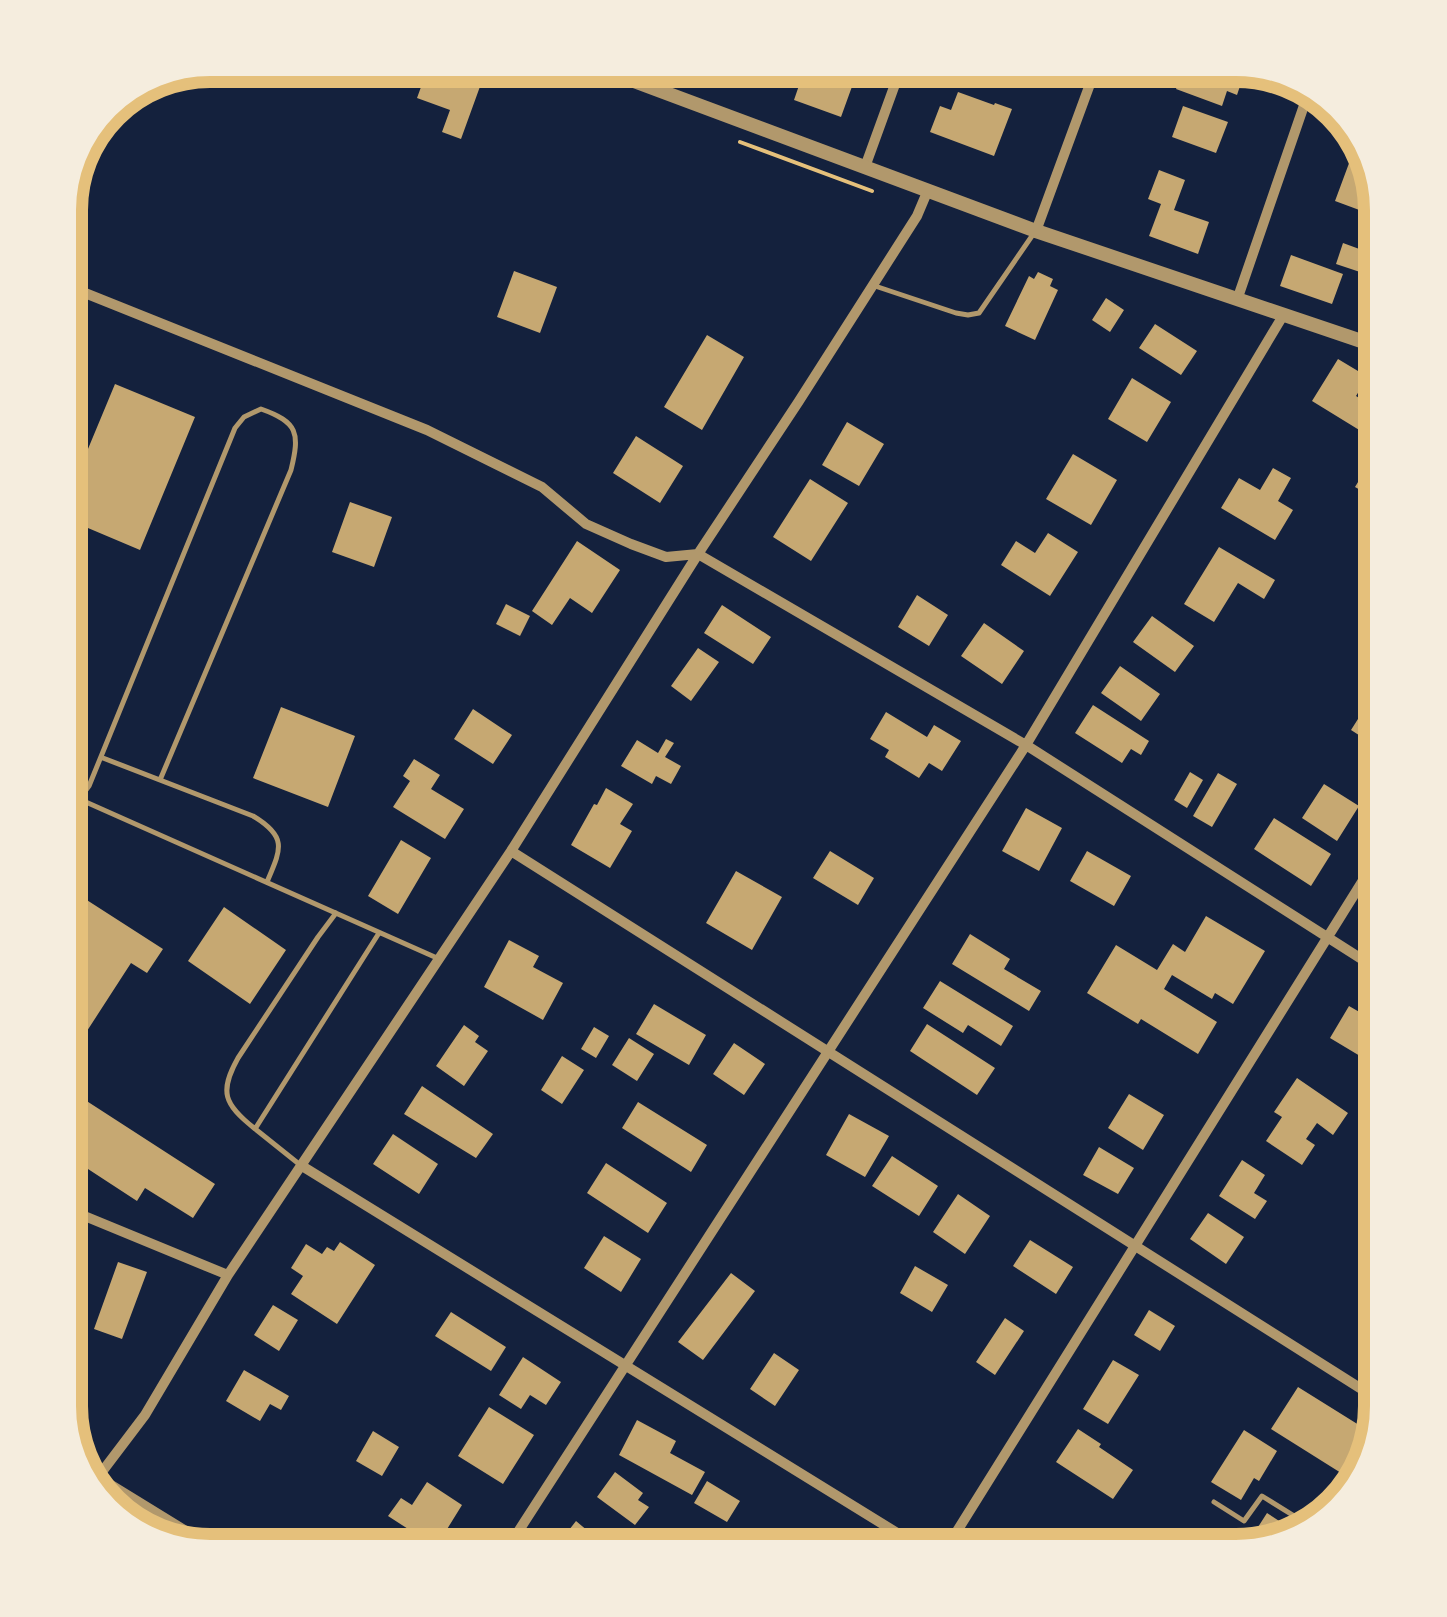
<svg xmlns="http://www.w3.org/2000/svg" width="1447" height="1617" viewBox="0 0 1447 1617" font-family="Raleway,sans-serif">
  <rect width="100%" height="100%" fill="#14213d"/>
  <!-- building -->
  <path fill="#c6a872" d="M364 65H415L407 88 362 72Z
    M429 65H438L482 81 461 139 442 132 450 110 417 98Z
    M739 65H781L776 79Z
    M806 65 854 81 841 117 794 100Z
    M993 65H1063L1055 88Z
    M1185 65H1210L1243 77 1237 95 1227 91 1222 106 1176 89Z
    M958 92 994 105 995 103 1012 109 994 156 930 132 940 106 951 110Z
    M1183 106 1228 122 1216 153 1172 137Z
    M1358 139 1374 188 1371 186 1362 211 1335 201Z
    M1159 170 1185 180 1174 210 1209 222 1198 254 1149 236 1161 204 1148 199Z
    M1343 243 1373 254 1366 274 1336 264Z
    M1291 255 1343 274 1332 304 1280 286Z
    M514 271 557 287 540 333 497 317Z
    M1038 272 1053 279 1050 286 1058 290 1035 340 1005 326 1029 276 1034 279Z
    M1106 298 1124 310 1110 332 1092 320Z
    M1155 324 1197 351 1181 375 1139 348Z
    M707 335 744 357 702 430 664 407Z
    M1338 359 1368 377 1356 396 1382 412V444L1312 401Z
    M1132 378 1171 402 1147 442 1108 419Z
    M115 384 195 417 140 550 69 520 77 501 68 497Z
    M847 422 884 444 859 486 822 465Z
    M636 436 683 466 660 503 613 473Z
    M1073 454 1117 480 1091 525 1046 499Z
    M1372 459 1382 465V493L1378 500 1355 487Z
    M1273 468 1291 478 1278 501 1293 510 1275 540 1221 508 1239 478 1260 490Z
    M810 479 848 503 811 561 773 537Z
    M350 502 392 517 374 567 332 552Z
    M1048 533 1078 552 1050 596 1001 565 1016 541 1035 553Z
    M577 541 620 570 592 613 570 598 552 625 532 611Z
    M1219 547 1275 580 1264 599 1238 583 1214 622 1184 604Z
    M917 595 948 615 929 646 898 627Z
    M506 604 530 616 520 636 496 624Z
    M722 605 771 637 753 664 704 633Z
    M1152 616 1194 646 1175 672 1133 642Z
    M984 623 1024 651 1002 684 961 656Z
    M698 648 719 662 691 701 671 686Z
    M1120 666 1160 694 1141 721 1101 693Z
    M1377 689 1382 692V750L1351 730Z
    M1093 705 1149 741 1141 755 1131 749 1122 763 1075 733Z
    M281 707 355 736 328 807 253 778Z
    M473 709 512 735 493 764 454 739Z
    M886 712 927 737 934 725 961 741 942 771 929 763 919 778 885 757 889 750 870 739Z
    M666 739 674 743 665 757 681 766 671 784 656 776 652 784 621 766 637 740 658 753Z
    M414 759 440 775 431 789 464 809 445 839 393 807 410 781 403 776Z
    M1190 772 1203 780 1187 808 1174 800Z
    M1218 773 1237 784 1212 827 1193 816Z
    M1324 784 1359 806 1337 841 1302 818Z
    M606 788 633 804 620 824 632 831 610 868 571 845 594 804 597 805Z
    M1026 808 1062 828 1039 871 1002 851Z
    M1274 818 1331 854 1311 886 1254 849Z
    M401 840 431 858 398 914 368 896Z
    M830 851 874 878 858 905 813 878Z
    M1087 851 1131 876 1114 906 1070 881Z
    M736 871 782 897 752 950 706 923Z
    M65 886 163 949 147 973 131 963 65 1065V947L73 935 65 930Z
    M224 907 286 950 250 1004 188 961Z
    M1206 916 1265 951 1233 1004 1215 993 1212 999 1172 975 1164 989 1217 1022 1198 1054 1141 1019 1138 1024 1087 993 1116 945 1157 970 1173 944 1185 952Z
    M970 934 1010 959 1004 969 1041 991 1029 1011 952 964Z
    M509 940 539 956 533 967 563 983 543 1020 484 987Z
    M940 981 1013 1026 1001 1046 968 1025 963 1033 923 1008Z
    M654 1004 706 1035 689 1065 636 1034Z
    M1349 1006 1382 1025V1053L1375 1065 1330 1038Z
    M927 1024 995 1068 977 1095 910 1051Z
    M464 1025 479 1036 475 1042 488 1051 464 1086 436 1066Z
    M594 1027 609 1036 596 1058 581 1049Z
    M629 1038 654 1054 637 1081 612 1065Z
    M734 1043 765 1064 744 1095 713 1074Z
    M562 1056 584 1070 562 1104 541 1090Z
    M1297 1078 1348 1113 1333 1135 1317 1123 1306 1139 1315 1145 1302 1165 1266 1141 1282 1117 1274 1112Z
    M422 1086 493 1134 476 1158 404 1114Z
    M65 1087 215 1184 193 1218 145 1188 137 1201 65 1154Z
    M1129 1094 1164 1115 1143 1150 1108 1128Z
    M638 1102 707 1145 691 1172 622 1128Z
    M849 1114 889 1136 865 1177 826 1155Z
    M393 1134 438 1164 419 1194 373 1164Z
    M1099 1147 1134 1168 1118 1194 1083 1175Z
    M892 1156 938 1186 919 1216 872 1186Z
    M1242 1160 1265 1175 1254 1193 1267 1201 1255 1219 1219 1196Z
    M606 1163 667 1203 648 1233 587 1193Z
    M958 1194 990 1216 965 1254 933 1232Z
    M1208 1213 1244 1237 1226 1264 1190 1239Z
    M604 1236 641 1259 621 1292 584 1268Z
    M1030 1240 1073 1267 1056 1294 1013 1266Z
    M65 1241 82 1247 72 1274 65 1271Z
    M340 1242 375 1265 337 1324 291 1294 303 1276 291 1268 306 1244 322 1254 327 1247 334 1251Z
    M118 1262 147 1272 122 1339 94 1329Z
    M915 1266 948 1285 932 1312 900 1293Z
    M731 1273 755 1291 703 1360 678 1342Z
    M273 1305 298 1320 279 1351 254 1335Z
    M1149 1310 1175 1326 1160 1351 1134 1335Z
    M451 1312 506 1347 491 1371 435 1336Z
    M1005 1318 1024 1331 995 1375 976 1362Z
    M1382 1320V1357L1365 1346Z
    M774 1353 799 1370 775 1406 750 1389Z
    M523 1357 561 1382 546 1405 530 1395 521 1409 499 1395Z
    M1113 1360 1139 1375 1108 1424 1083 1409Z
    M244 1370 289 1396 281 1410 270 1404 260 1421 226 1401Z
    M1298 1387 1375 1435 1367 1471 1357 1483 1271 1429Z
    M489 1407 534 1435 503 1484 458 1456Z
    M637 1420 676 1441 670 1453 705 1472 692 1495 619 1455Z
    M1078 1429 1101 1444 1099 1447 1133 1470 1113 1499 1056 1462Z
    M1244 1430 1277 1451 1259 1481 1254 1478 1241 1500 1211 1482Z
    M373 1431 399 1447 382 1476 356 1461Z
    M615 1472 643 1493 638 1500 649 1507 635 1525 597 1497Z
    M707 1481 740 1501 727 1522 694 1503Z
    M427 1482 462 1505 436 1547 388 1516 401 1498 412 1505Z
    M1267 1513 1296 1532 1232 1552 1244 1533 1251 1538Z
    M576 1521 613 1552H578L562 1539Z
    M830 1540 850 1552H822Z"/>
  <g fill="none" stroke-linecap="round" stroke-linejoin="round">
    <!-- path -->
    <path stroke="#e5c07b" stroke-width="4" d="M534 65 581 82
      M740 142 872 191"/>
    <!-- service -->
    <path stroke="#b1986c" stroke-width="5" d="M872 285 956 313 968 315 979 313 1034 233
      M103 758 253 816C288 837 281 849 267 882
      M79 799 437 958
      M65 805 79 799 89 786 235 428 244 417 261 409C298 422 300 433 291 470L160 780
      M255 1129 379 933
      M299 1164C284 1152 269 1140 254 1128 224 1104 219 1092 238 1058L318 937 336 913
      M1214 1502 1244 1521 1262 1496 1312 1527
      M162 1541 174 1523"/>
    <!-- minor -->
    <path stroke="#b1986c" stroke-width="10" d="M865 167 902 65
      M1036 231 1097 65
      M65 285 427 430 542 487 586 524 631 544 666 557 698 554 1026 745 1382 972
      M1237 300 1310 88
      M511 851 1382 1402
      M302 1166 928 1552
      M65 1208 228 1275
      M98 1477 220 1552
      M92 1485 145 1415 228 1275 511 851 698 554 799 401 917 216 928 190
      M505 1552 1026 745 1284 314
      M944 1552 1382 850"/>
    <!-- tertiary -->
    <path stroke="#b1986c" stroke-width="14" d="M591 65 1036 231 1382 348"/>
  </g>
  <!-- crop -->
  <path d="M0 0H1447V1617H0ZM210 82H1236A128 128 0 0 1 1364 210V1406A128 128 0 0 1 1236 1534H210A128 128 0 0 1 82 1406V210A128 128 0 0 1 210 82Z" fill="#f5edde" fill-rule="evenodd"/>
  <path fill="none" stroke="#e5c07b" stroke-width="12" d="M210 82H1236A128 128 0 0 1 1364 210V1406A128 128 0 0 1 1236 1534H210A128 128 0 0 1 82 1406V210A128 128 0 0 1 210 82Z"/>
</svg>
